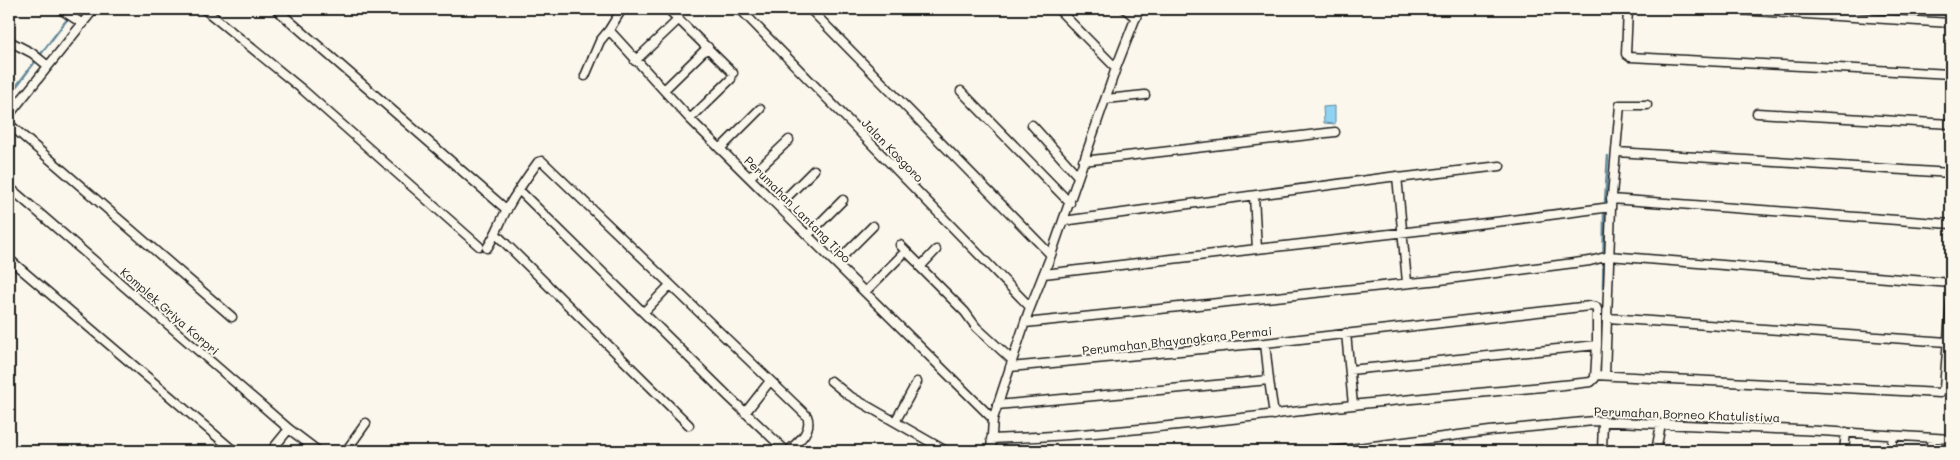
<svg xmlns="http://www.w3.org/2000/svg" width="1960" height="460" viewBox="0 0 1960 460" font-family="Mali,sans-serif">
  <rect width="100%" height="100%" fill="#fbf7ec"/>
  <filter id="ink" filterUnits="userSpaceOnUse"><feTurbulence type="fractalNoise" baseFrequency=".02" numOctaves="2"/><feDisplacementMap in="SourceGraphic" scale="10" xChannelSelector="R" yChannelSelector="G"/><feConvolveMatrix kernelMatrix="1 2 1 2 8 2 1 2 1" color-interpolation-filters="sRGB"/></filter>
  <g filter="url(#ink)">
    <!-- water -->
    <path fill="#90d2f1" stroke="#62899c" d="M1335 106V124L1324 123 1323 107Z"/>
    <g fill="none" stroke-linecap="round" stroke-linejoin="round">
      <!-- stream -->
      <path stroke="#62899c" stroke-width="2.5" d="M9 96 75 9
        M1603 287 1604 217 1608 156"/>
      <!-- minor casing -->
      <g stroke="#1c1c1c" stroke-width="11">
        <path id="minor" d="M60 9 83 24
          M204 9 303 90 479 246
          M276 9 507 210
          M622 9 609 30 690 119 993 419
          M668 9 733 73
          M740 9 1030 307
          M810 9 1051 255
          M1058 9 1116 68
          M1125 9 1136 18
          M1628 9 1626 54 1630 57 1951 74
          M1722 9 1951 23
          M9 41 32 53 48 66
          M635 61 679 19
          M585 76 600 41 609 30
          M664 90 708 47
          M961 91 1070 203
          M1106 99 1145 95
          M1757 113 1951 124
          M9 115 94 9
          M690 119 731 79
          M9 124 232 317
          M1032 125 1078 176
          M720 149 760 109
          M1617 152 1951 173
          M1083 161 1335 132
          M750 177 789 140
          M1398 178 1500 166
          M9 187 289 429 318 451
          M519 190 729 397 786 451
          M1611 199 1951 224
          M778 206 814 170
          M1063 221 1397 176 1407 282
          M496 234 689 425
          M808 235 843 200
          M900 245 917 262
          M487 248C496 235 500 222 507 209 516 193 527 177 538 162L542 161 807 416C813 431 798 442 788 451
          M1257 249 1504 221 1611 207 1620 105H1647
          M936 250 920 267 965 312 976 327 1012 360
          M9 259 234 451
          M836 263 873 226
          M1044 274 1257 249 1254 196
          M865 292 906 251
          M644 312 670 285
          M1608 318 1947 342
          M1025 323 1440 280 1590 261 1609 256 1951 283
          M1346 333 1353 405
          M1010 367 1265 343 1590 306 1596 307 1597 309V345
          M1595 375 1940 393 1944 388 1951 302
          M1605 375 1611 207
          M1269 380 1274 415
          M831 381 848 395 946 451
          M997 405 1269 380 1265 343
          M745 413 770 381
          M895 422 917 382
          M991 439C1112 435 1232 419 1353 405 1432 396 1512 391 1591 382L1595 378 1597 345 1350 370
          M271 451 289 429
          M346 451 366 423
          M991 451 993 419 1028 313 1051 255 1116 68 1139 9
          M1334 451 1490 431 1594 421 1821 431 1951 439
          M1602 451 1603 421
          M1656 451 1661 424
          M1844 451 1846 432
          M1891 451 1893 436
          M1930 451 1932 439"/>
      </g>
      <!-- minor -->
      <use href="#minor" stroke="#fbf7ec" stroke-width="8"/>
    </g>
  </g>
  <g text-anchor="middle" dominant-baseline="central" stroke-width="4" stroke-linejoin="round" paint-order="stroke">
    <!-- street labels -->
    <g font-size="12" fill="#1c1c1c" stroke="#fbf7ec">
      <text transform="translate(893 150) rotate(46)">Jalan Kosgoro</text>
      <text transform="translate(798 209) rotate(45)">Perumahan Lantang Tipo</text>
      <text transform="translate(170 311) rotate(41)">Komplek Griya Korpri</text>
      <text transform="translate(1177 340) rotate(-6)">Perumahan Bhayangkara Permai</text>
      <text transform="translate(1687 414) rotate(2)">Perumahan Borneo Khatulistiwa</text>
    </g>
  </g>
  <!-- margin -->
  <rect width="1960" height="460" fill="none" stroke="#fbf7ec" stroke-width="30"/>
  <rect x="15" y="15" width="1930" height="430" fill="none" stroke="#1c1c1c" stroke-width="2" filter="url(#ink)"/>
</svg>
